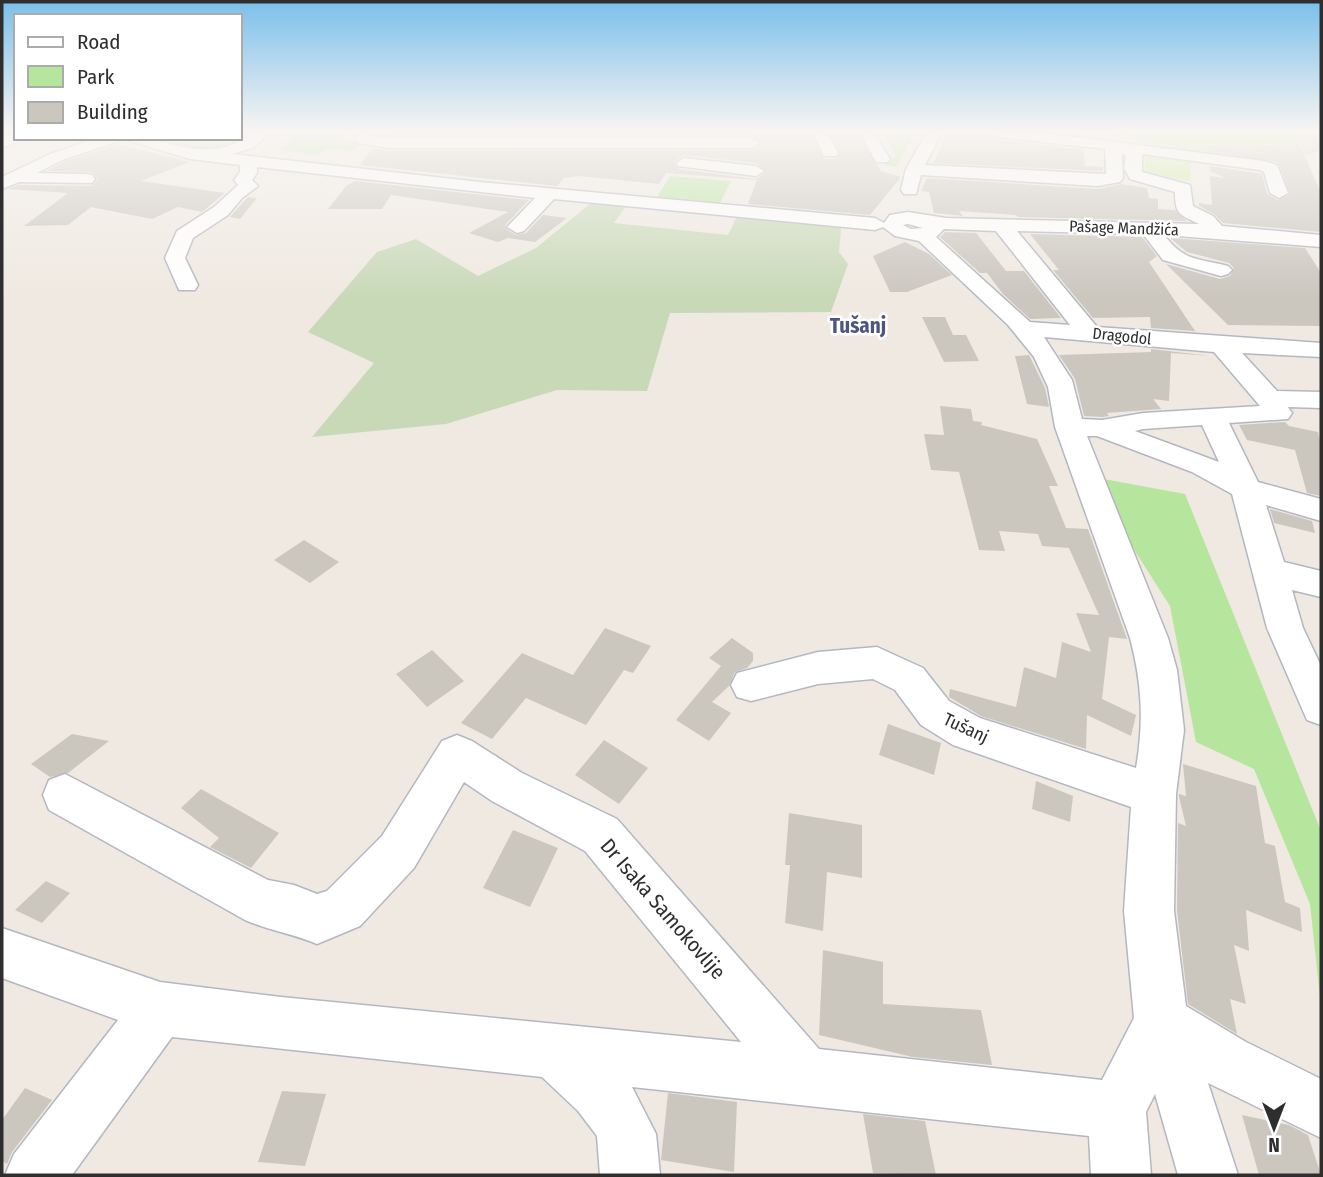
<svg xmlns="http://www.w3.org/2000/svg" width="1323" height="1177" viewBox="0 0 1323 1177" font-family="'Fira Sans Condensed',sans-serif">
  <rect width="100%" height="100%" fill="#efe9e1"/>
  <!-- green -->
  <path fill="#b6e59e" d="M240 132H340L342 139 362 143 353 151 329 149 315 155 280 150 294 136 259 135 221 152 176 143 203 138H240Z
    M883 132H916L896 167 885 165 888 160 896 157Z
    M670 176 731 181 719 205 656 199Z
    M1087 476 1185 494 1321 831V1006L1310 904 1254 769 1196 742 1170 606Z"/>
  <!-- cemetery -->
  <path fill="#c8d9b8" d="M591 203 627 205 614 223 728 235 737 216 841 228 839 252 848 264 831 312 670 313 647 391 557 390 446 424 312 437 374 363 308 332 377 252 416 239 478 276 536 248Z"/>
  <!-- pitch -->
  <path fill="#c9ec9a" d="M1117 132H1321V141L1304 142V148L1301 149 1313 153C1251 170 1176 155 1117 132Z
    M1145 153 1191 159 1190 181 1145 174Z"/>
  <!-- building -->
  <path fill="#cbc7bf" fill-rule="evenodd" d="M387 132H810L824 159H836L840 154 830 132H856L881 171 901 177 870 215 748 204 757 180 666 173 659 184 579 176 564 178 557 186 360 165 373 148 389 151H751L761 144 751 135H384ZM684 155 756 163 766 172 756 179 678 169 673 162Z
    M947 132H988L998 140 1083 149 1085 166 1103 167V171L934 163Z
    M1295 132H1321V150L1307 155Z
    M1299 143 1321 193V232L1223 223 1214 214 1199 206V203L1212 205 1210 176 1225 178 1210 171V166L1262 174 1267 194 1278 200 1290 194 1278 162 1208 151V146L1252 148Z
    M118 144 189 162 141 181 225 193 202 212 178 207 152 219 91 207 68 225 24 226 68 193 8 189 19 185 92 186 98 179 92 172 47 171 63 162Z
    M927 178 1098 189 1121 184 1147 188 1149 198 1158 199V209L1175 210 1187 221 1018 217 1016 215 959 211 963 216 934 213 929 192 921 191Z
    M355 181 529 200 505 225 506 229 516 235 526 233 543 215 567 218 535 242 508 238 498 242 469 233 508 212 391 195 382 209H328L346 186Z
    M248 197 257 198 240 219 230 217Z
    M945 232 976 233 1006 271H1024L1061 318 1030 319 1003 294 987 273H980L940 237Z
    M1030 234 1142 237 1157 256 1149 262 1195 331 1151 328 1150 317 1093 318 1053 270H1059Z
    M1170 238 1305 248 1321 273V326L1228 325 1166 264 1220 279 1230 276 1234 268 1229 263 1187 252Z
    M905 242 929 254 952 275 907 292H890L873 256Z
    M922 317H945L953 335H966L979 361 944 362Z
    M1151 349 1211 356 1171 353 1169 401 1153 399 1161 409 1107 413 1109 416 1102 417 1084 416 1075 379 1059 355 1151 352Z
    M1029 355 1045 388 1049 407 1027 404 1015 356Z
    M940 406 971 409 973 421 982 422 981 425 1037 439 1058 486H1049L1066 528 1088 529 1127 639 1109 637 1102 699 1136 715 1131 736 1087 715 1086 749 981 716 949 697 950 689 1016 707 1024 667 1056 678 1062 642 1091 652 1076 613 1099 615 1069 548 1042 546 1038 534 999 531 1005 551 979 550 959 472 931 470 924 434 944 435Z
    M1285 422 1289 426 1318 432 1321 445V496L1307 493 1295 450 1247 440 1239 425Z
    M1270 509 1312 521 1315 533 1274 523Z
    M304 540 339 562 310 583 274 560Z
    M605 628 651 646 633 673 624 670 586 725 526 698 492 739 461 723 522 653 573 675Z
    M732 638 753 653V661L747 668 735 672 729 686 712 702 731 713 709 741 676 720 721 666 709 658Z
    M432 650 464 681 427 707 396 674Z
    M888 724 941 743 934 775 879 755Z
    M72 734 109 741 68 773 50 777 31 764Z
    M604 740 648 768 619 804 575 775Z
    M1183 764 1256 786 1265 843 1275 846 1285 902 1300 908 1302 932 1246 910 1249 951 1234 945 1246 1004 1230 999 1237 1034 1188 1004 1177 911 1178 823 1186 826 1179 797V794L1186 796Z
    M1036 781 1073 796 1070 822 1032 809Z
    M201 789 279 833 251 868 210 847 219 838 181 808Z
    M789 813 862 825V878L827 872 823 931 785 923 790 865H785Z
    M513 830 558 848 530 907 483 888Z
    M46 881 70 893 42 923 15 910Z
    M823 950 883 962V1004L981 1010 992 1065 913 1057 819 1035Z
    M25 1088 52 1100 12 1152 7 1164 2 1161V1120Z
    M282 1091 326 1094 305 1166 258 1162Z
    M668 1093 737 1102 734 1172 661 1160Z
    M863 1114 925 1121 936 1175 873 1173Z
    M1242 1115 1289 1125 1308 1135 1321 1175H1259Z"/>
  <g fill="none" stroke-linecap="round" stroke-linejoin="round">
    <!-- minor casing -->
    <g stroke="#b4b7c1" stroke-width="3">
      <path id="minor" d="M16 132V138H23L21 140 2 148V137Z
        M255 132H272L252 148 232 154 480 182 875 218 884 223 890 215 908 212 946 218 1199 224C1180 214 1175 216 1175 192L1130 179 1124 168 1126 155 1122 154 1123 178 1120 182 1098 186 921 175 916 194H904L901 190 906 169 927 132H942L925 165 1106 174 1105 149 998 137 990 132H1036L1264 161 1277 165 1288 193 1279 198 1270 193 1264 172 1260 170 1142 154V172L1190 185 1193 206 1213 216 1222 226 1321 235V247L1164 235C1185 262 1197 258 1228 266L1232 270 1228 274 1221 276 1163 260 1143 234 1017 231 1097 327 1321 343V357L1242 353 1277 391 1321 392V408L1288 407 1292 413 1288 419 1229 423 1258 482 1321 499V521L1266 505 1284 562 1321 571V597L1292 590 1303 628 1321 666V725L1307 720 1267 628 1232 494 1192 472 1097 436H1087L1168 638 1177 670 1184 730 1176 794 1174 911 1186 1006 1246 1042 1321 1079V1138L1208 1083 1238 1175H1178L1155 1094 1146 1112 1151 1175H1091L1089 1136 632 1087 656 1134 660 1175H600L597 1136 578 1111 542 1077 172 1037 72 1175H5L14 1154 118 1020 2 978V928L160 982 281 997 741 1042 585 851 492 801 464 782 414 868 360 926 317 944C293 934 268 930 245 920L49 810 43 795 49 780 65 774 268 880 294 885 317 894 327 891 382 836 442 741 457 735 472 741 522 773 617 819 819 1049 1102 1080 1134 1018 1124 911 1131 807 953 745 921 725 895 690 873 679 818 684 751 701 737 697 731 685 737 673 818 652 877 647 923 668 949 701 980 718 1136 768C1144 722 1142 683 1130 638L1055 427 1048 387 1034 357 1008 325 919 241 895 236 883 227 875 230 554 199 524 231 517 233 507 227 535 198 257 167V173L252 180 258 186 242 198 228 215 193 238 185 258 198 285 195 290H179L165 258 177 231 214 207 238 185 234 180 240 172V165L190 159 130 141 127 138C178 138 207 167 255 132ZM908 224 923 228 911 229 903 225ZM944 229 996 231 1070 325 1030 322 936 237ZM1044 337 1214 352 1260 406 1143 413 1102 420 1082 419 1072 380ZM1202 425 1219 462 1135 431 1143 429Z
        M358 132H372V136L389 138H751L759 143 751 148H389L358 143 355 140Z
        M813 132H827L838 153 836 156H824Z
        M859 132H873L890 159 888 162H876Z
        M98 138H122L119 141 62 160 37 173 86 174 92 175 95 179 92 183 19 182 2 189V177L50 154Z
        M684 158 756 166 764 171 756 176 678 166 676 163Z"/>
    </g>
    <!-- minor -->
    <use href="#minor" fill="#fff" fill-rule="evenodd"/>
  </g>
  <!-- sky -->
  <linearGradient id="sky" x2="0" y2="1"><stop stop-color="#7abfeb"/><stop offset="0.44" stop-color="#f8f5f2"/><stop offset="1" stop-color="#f8f5f2" stop-opacity="0"/></linearGradient>
  <rect width="1323" height="297" fill="url(#sky)"/>
  <g text-anchor="middle" dominant-baseline="central" stroke-width="5" stroke-linejoin="round" paint-order="stroke">
    <!-- far-street labels -->
    <g font-size="16" fill="#2e2e2e" stroke="#fff">
      <text transform="translate(1124 228) rotate(2)">Pašage Mandžića</text>
      <text transform="translate(1122 336) rotate(6)">Dragodol</text>
    </g>
    <!-- street labels -->
    <g font-size="18" fill="#2e2e2e" stroke="#fff">
      <text transform="translate(966 728) rotate(25)">Tušanj</text>
    </g>
    <!-- far-district labels -->
    <g font-size="21" font-weight="bold" fill="#4d5680" stroke="#fff">
      <text x="858" y="326">Tušanj</text>
    </g>
    <!-- near-street labels -->
    <g font-size="21" fill="#2e2e2e" stroke="#fff">
      <text transform="translate(663 909) rotate(49)">Dr Isaka Samokovlije</text>
    </g>
  </g>
  <!-- border -->
  <rect width="1323" height="1177" fill="none" stroke="#2e2e2e" stroke-width="7"/>
  <!-- legend -->
  <rect x="14" y="14" width="228" height="126" fill="#ffffff" stroke="#ababab" stroke-width="2"/>
  <rect x="28" y="37" width="35" height="10" fill="#ffffff" stroke="#ababab" stroke-width="2"/>
  <text x="77" y="49" font-size="21" fill="#2e2e2e">Road</text>
  <rect x="28" y="66" width="35" height="21" fill="#b6e59e" stroke="#ababab" stroke-width="2"/>
  <text x="77" y="84" font-size="21" fill="#2e2e2e">Park</text>
  <rect x="28" y="102" width="35" height="21" fill="#cbc7bf" stroke="#ababab" stroke-width="2"/>
  <text x="77" y="119" font-size="21" fill="#2e2e2e">Building</text>
  <!-- north arrow -->
  <g transform="translate(1274 1128) rotate(180)" stroke="#ffffff" stroke-width="5" paint-order="stroke">
  <path d="M0-5L12 26L0 18L-12 26Z" fill="#2e2e2e"/>
  <text y="-10" font-size="19" font-weight="bold" text-anchor="middle" fill="#2e2e2e">N</text>
  </g>
</svg>
